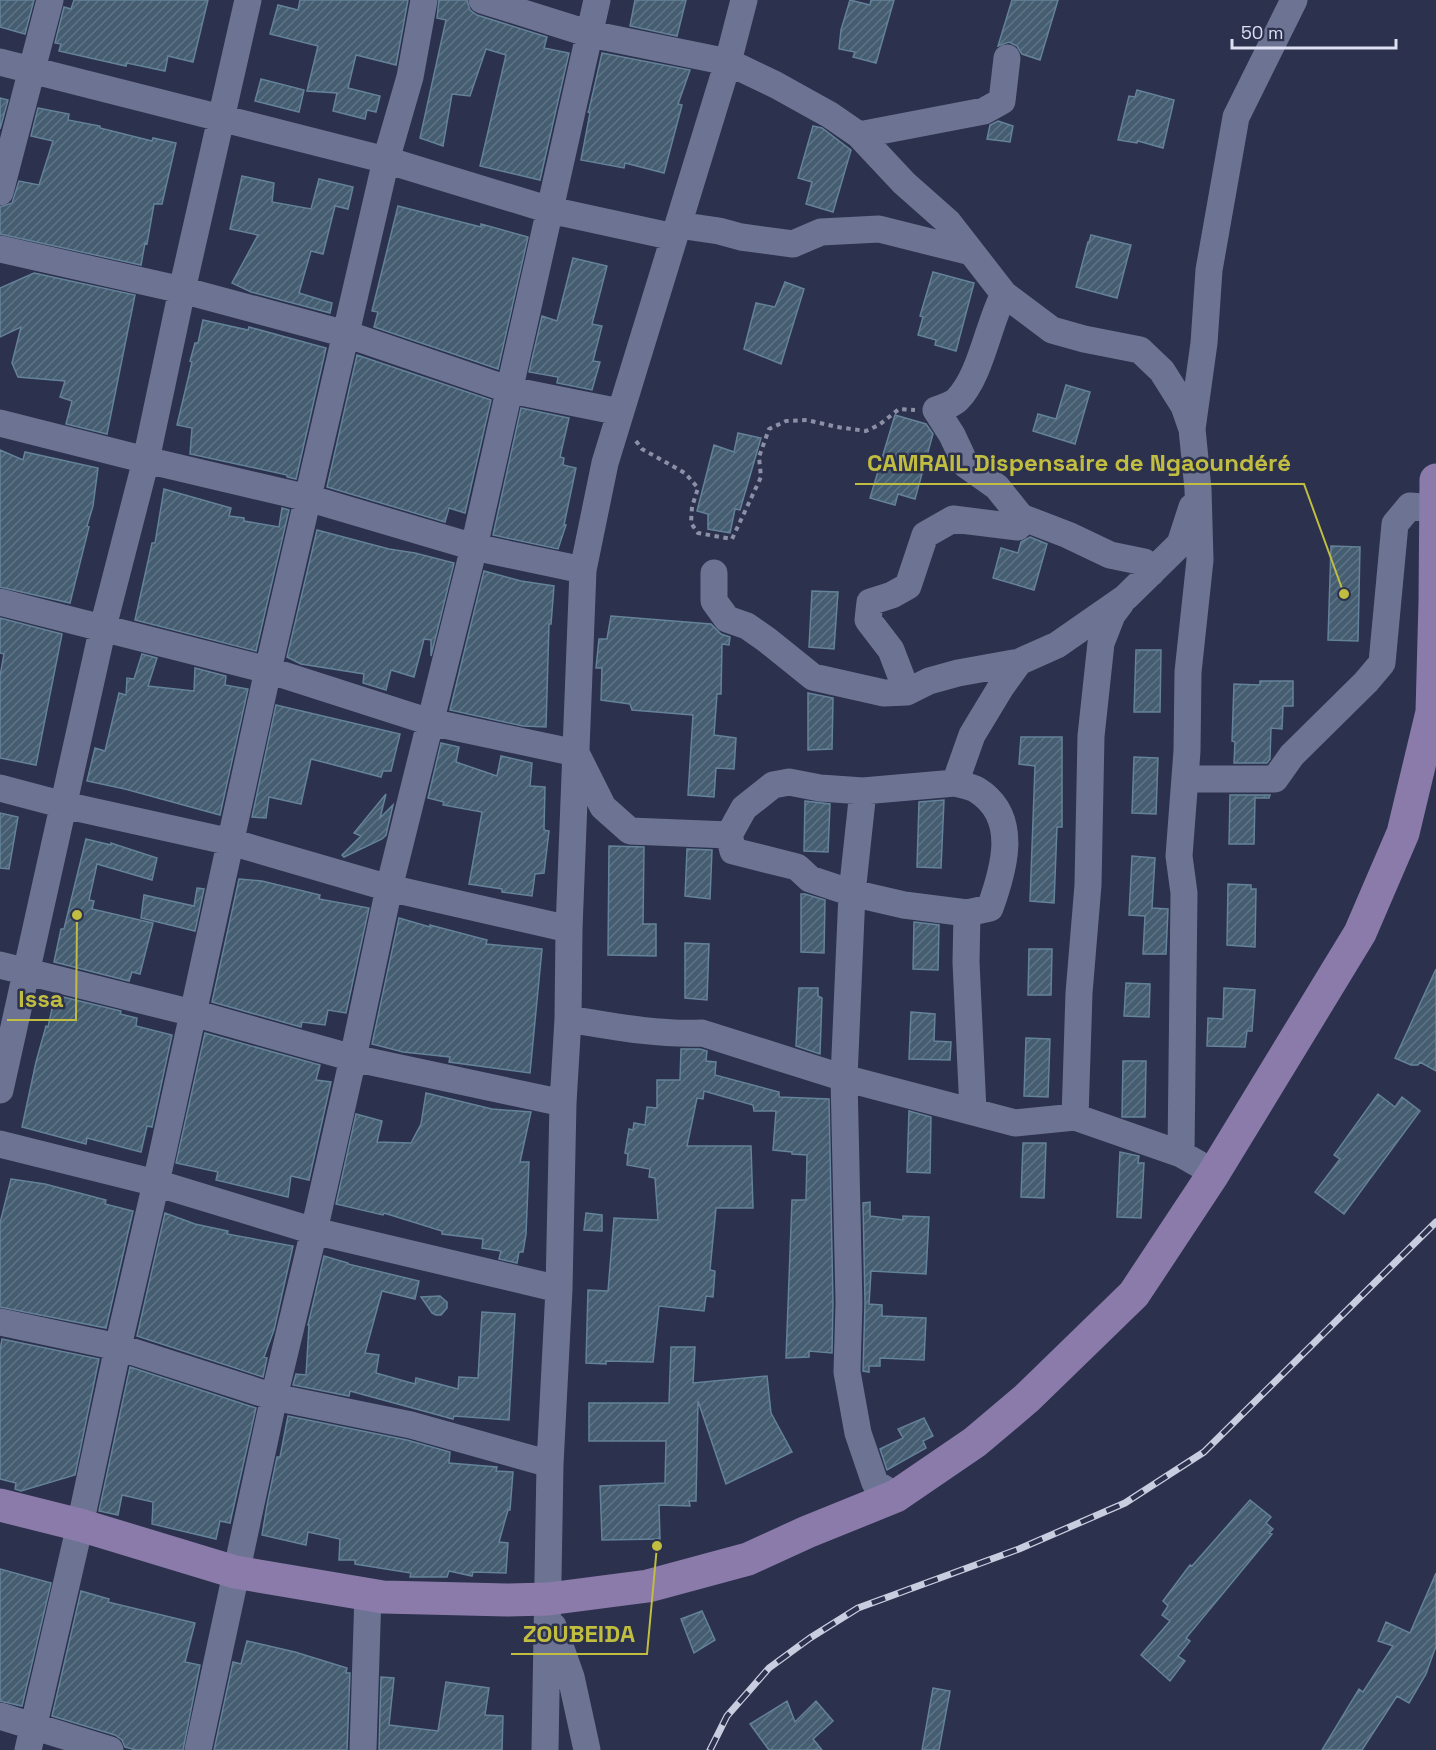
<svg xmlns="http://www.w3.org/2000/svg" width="1436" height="1750" viewBox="0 0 1436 1750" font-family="'Space Grotesk',sans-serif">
  <defs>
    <pattern id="building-hatch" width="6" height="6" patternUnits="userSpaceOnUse" patternTransform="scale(1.5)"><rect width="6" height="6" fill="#455d70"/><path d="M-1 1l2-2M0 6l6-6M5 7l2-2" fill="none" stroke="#5f7485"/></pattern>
  </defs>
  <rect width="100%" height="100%" fill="#2c314d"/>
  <!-- building -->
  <path fill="url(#building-hatch)" stroke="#648299" stroke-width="1.5" d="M0 0H34L25 34 0 27Z
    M74 0H208L193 62 168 56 165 71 127 63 126 66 59 51 61 44 55 43 64 7 71 9Z
    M300 0H408L396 65 356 55 348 88 380 96 376 112 367 110 365 119 333 111 337 93 307 91 318 46 270 34 278 5 298 10Z
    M439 0H467L470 10 477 15 547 37 544 48 569 53 540 180 480 166 506 55 486 49 470 96 452 94 443 146 420 138 446 20 437 18Z
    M635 0H686L677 36 630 26Z
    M850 0 870 5 871 0H894L876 63 853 57 855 52 839 49 841 30Z
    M1012 0H1058L1040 60 1022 54 1017 46 1009 42 998 46Z
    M602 53 690 70 678 104 682 105 664 173 625 163 624 168 581 160 590 113 588 112 589 110Z
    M261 79 304 90 299 112 255 101Z
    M1137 90 1174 100 1163 148 1138 141 1137 143 1118 140 1129 96 1135 97Z
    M0 98 8 100 0 129Z
    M38 108 69 114 68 120 100 126V128L152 141 153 138 176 143 162 204H154L147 244 145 243 141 265 0 234V207L12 203 19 181 39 185 53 141 31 136Z
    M998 121 1013 126 1010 142 987 139 990 125Z
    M813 126 822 128 851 150 833 212 806 204 812 182 798 178Z
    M242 176 274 183 272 202 311 209 319 179 353 187 348 209 335 206 323 254 311 251 299 293 332 303 330 313 251 292 232 283 258 235 230 229Z
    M398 206 481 227V224L528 237 498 369 374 327 378 312 372 311Z
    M1091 235 1131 245 1117 298 1076 287 1088 242H1089Z
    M573 258 607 266 592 324 602 326 593 361 600 362 592 390 557 383 558 377 529 372 542 316 557 321Z
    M933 272 974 283 956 351 935 345 936 340 918 335 923 317 920 316Z
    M34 273 135 295 107 434 66 424 72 401 60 397 65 381 18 377 12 363 21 327 0 337V288Z
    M785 282 804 289 781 364 744 349 756 303 775 307Z
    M203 320 248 330 249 327 326 348 296 479 287 477V475L190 454 192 428 177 425 192 362 190 361 195 343H198Z
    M357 355 491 400 465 513 449 508 445 522 327 487Z
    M1066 385 1090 392 1075 444 1033 431 1038 414 1056 419Z
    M521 408 569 418 560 457 564 458 563 465 576 468 564 525H566L558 549 493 535Z
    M895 415 926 424 933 434 915 499 898 494 895 505 870 498Z
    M738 433 761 438 740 510 735 509 730 533 708 529V514L697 511 714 445 734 452Z
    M0 450 23 460 25 452 98 468 93 506 87 526 89 527 70 603 0 587Z
    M164 489 231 508 229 516 244 518V521L279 527 282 508 289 510 256 651 135 620 152 543H155Z
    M317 530 389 549 415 553 454 563 431 656V640L424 639 414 677 391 670 386 690 363 683 364 674 301 664 287 657Z
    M1030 537 1047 544 1034 590 993 578 1001 548 1018 553 1021 542Z
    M1331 546 1360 547 1358 641 1328 640Z
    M484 571 521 581 554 586 551 624H549L546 727 523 726 450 710Z
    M812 591 838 592 834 649 809 647Z
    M611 616 711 624 721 634 730 637 729 645 722 644 721 694H717L714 735 736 738 734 769 716 768 714 797 688 795 693 715 632 710 630 704 601 700 602 668H596L599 639H607Z
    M0 618 62 634 36 765 0 758V676L4 654 0 653Z
    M1136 650H1161L1160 712H1134Z
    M142 654 157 658 148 686 194 691 195 668 226 676 225 685 248 689 220 815 125 789 87 781 95 748 105 751 119 693 126 695 127 678 134 679Z
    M1260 681H1293V706H1283L1282 729 1271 728 1270 759 1267 763H1234L1235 742 1232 741 1234 684 1260 685Z
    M808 693 833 698 832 749 808 750Z
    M276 705 400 734 391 771H383L381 777 311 759 301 804 269 797 266 818 252 817Z
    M1021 737H1062V827H1057L1054 903 1030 901 1035 766 1019 764Z
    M441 743 459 747 456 762 497 776 501 756 532 763 530 786 545 787 544 830 549 831 544 873 535 874 532 896 502 892V889L469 884 482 812 443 805 444 802 428 798Z
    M1134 757 1158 758 1156 814 1132 813Z
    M386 794 380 818 393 805 386 835 382 839 344 857 342 855 361 836 354 833Z
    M1230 795H1270L1269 798H1255L1254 844H1229Z
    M944 800 941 868 917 867 919 802Z
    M805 801 830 804 828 852 804 851Z
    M0 813 18 817 9 869 0 868Z
    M86 839 111 845V843L157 858 152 880 97 864 89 900 94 901 92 909 153 923 140 974 132 972 129 981 54 962 61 929H64Z
    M609 846 644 847 643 924H656V956L608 955Z
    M687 849 712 850 710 899 685 896Z
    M1132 856 1155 858 1152 908 1168 909 1166 954H1143L1145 916 1129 915Z
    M239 879 262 881 320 895 319 899 369 908 346 1013 328 1010 325 1025 302 1022 301 1027 212 1002Z
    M1228 884 1251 885V889H1256L1255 947 1227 945Z
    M197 888 204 889 195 931 141 918 144 895 194 906Z
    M801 894H805L825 900 824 953 801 952Z
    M399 918 430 927V925L487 940 486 944 542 949 530 1073 449 1062 450 1057 403 1052 372 1044Z
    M914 922 939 925 938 970 913 969Z
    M685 943 709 944 707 1000 685 998Z
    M1029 949H1052L1051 995H1028Z
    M1436 969V1071L1420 1062 1418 1065H1411L1395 1058Z
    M1126 983 1150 984 1149 1017 1124 1016Z
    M799 988H818V996L822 998 820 1054 796 1046Z
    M1224 988 1255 990 1252 1031H1247L1245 1047 1207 1046 1208 1018 1223 1019Z
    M55 995 121 1011 120 1014 137 1018 136 1026 172 1035 152 1127 147 1126 141 1152 87 1138 86 1144 22 1127 36 1062 46 1026 48 1027Z
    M911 1012 935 1014 934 1041 951 1042 950 1060 909 1059Z
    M205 1033 320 1065 316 1080 331 1082 309 1180 291 1176 288 1197 216 1180 218 1172 176 1163Z
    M1026 1038 1050 1039 1048 1097 1024 1096Z
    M681 1049H700L707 1051 706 1061 716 1062 715 1075 779 1092V1097L829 1099 833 1303 832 1353 809 1351V1357L786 1358 792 1200H806L807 1155 792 1154V1152L773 1150 776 1111H754L753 1105 704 1091 703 1099 697 1098 687 1146H751L753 1208H716L710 1270 715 1271 713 1297 706 1296 704 1311 659 1306 653 1362 606 1361V1364L586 1363 588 1290 608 1291 614 1218 658 1220 655 1178 649 1177 650 1169 627 1165 628 1154 625 1153 629 1129 633 1130 634 1123 645 1125 647 1107 657 1108V1080H680Z
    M1123 1061H1146L1145 1117H1122Z
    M426 1093 492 1109 531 1112 520 1162H529L526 1234 523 1252H519L517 1263 499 1259 501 1251 482 1248 483 1239 442 1234V1231L384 1213 383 1215 336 1204 356 1114 382 1121 377 1142 411 1143 421 1124Z
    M1378 1094 1395 1107 1402 1097 1420 1111 1344 1214 1315 1192 1340 1159 1334 1155Z
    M909 1111 931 1117 930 1173 907 1172Z
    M1023 1143H1046L1044 1198 1021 1197Z
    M1120 1152 1139 1156 1138 1163H1144L1141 1218 1117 1217Z
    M11 1179 45 1184 106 1200 105 1204 133 1211 106 1328 0 1307V1223Z
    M870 1202V1216L903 1220V1216L929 1217 926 1274 871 1271 869 1304 882 1305V1316L926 1318 924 1360 880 1358V1366H869V1372L863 1371 865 1303 863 1203Z
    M165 1213 195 1224 228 1231 227 1234 293 1246 274 1330 264 1357 267 1358 263 1377 137 1336Z
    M586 1213 602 1215V1231L584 1230Z
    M324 1256 348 1263V1264L419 1281 415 1299 382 1291 365 1353 379 1355 376 1373 415 1384 416 1378 458 1389 459 1377 478 1378 482 1312 515 1314 509 1420 454 1416 453 1419 350 1391 349 1396 293 1385 296 1374 306 1375 309 1325H308Z
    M440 1296 447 1302V1308L441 1315H436L432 1313 421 1297Z
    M2 1339 99 1359 75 1475 21 1491 15 1489 16 1483 0 1479V1350Z
    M671 1347H695L693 1383 767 1376 771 1413 792 1452 726 1484 698 1401 696 1501H689L690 1506 659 1505 660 1539 602 1540 600 1486 665 1483 666 1441H589V1403H669Z
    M130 1367 256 1408 230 1523 220 1521 216 1539 152 1524 153 1502 122 1495 118 1515 99 1511Z
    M288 1416 407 1440 450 1452 449 1463 497 1467 496 1471 513 1472 510 1510H508L499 1542 508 1543 506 1573 473 1572 472 1576 449 1571 447 1577H410L411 1573 355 1564V1560H339L340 1539 308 1532 306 1545 262 1535 267 1505 277 1457H280Z
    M924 1418 933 1436 923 1441 926 1448 887 1470 880 1449 903 1438 898 1429Z
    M1250 1500 1271 1517 1266 1523 1273 1529 1269 1533 1272 1534 1186 1638 1190 1641 1178 1656 1185 1661 1170 1681 1141 1655 1170 1621 1162 1615 1168 1606 1163 1601 1190 1565 1192 1566Z
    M0 1569 51 1583 22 1706 0 1701Z
    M1436 1573V1646L1426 1674 1409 1703 1397 1696 1362 1750H1322L1359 1689 1363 1692 1393 1646 1378 1641 1386 1622 1410 1633Z
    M81 1591 109 1599 108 1602 195 1623 185 1662 200 1665 183 1750H136L125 1747 122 1740 115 1735 52 1716Z
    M702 1611 715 1640 694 1653 681 1619Z
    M247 1641 295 1652 347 1668 346 1673H350L347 1750H214L233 1662 241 1664Z
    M381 1677 394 1678 389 1725 438 1731 446 1682 489 1688 485 1715 503 1716 502 1750H379Z
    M933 1688 950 1691 939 1750H922Z
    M787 1701 795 1722 816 1701 833 1721 813 1739 822 1750H769L750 1724Z"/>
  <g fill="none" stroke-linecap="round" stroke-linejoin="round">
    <!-- path -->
    <path stroke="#8c90a7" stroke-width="4" stroke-dasharray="4.5 4.5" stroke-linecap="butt" d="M636 441 642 449 685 473 698 488 692 507 691 523 698 533 732 539 761 477 759 457 769 429 786 421 807 420 837 427 866 431 879 425 899 409 915 410"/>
    <!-- minor -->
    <path stroke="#6d7493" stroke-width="27" d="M482 0 590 34 728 62 776 85 830 115 859 135 904 183 948 222 1004 294 1052 330 1084 339 1140 350 1162 371 1184 406 1192 429
      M0 62 386 160 550 210 674 237
      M859 135 984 111 1002 101 1007 58
      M0 192 50 0
      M678 225 719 231 741 237 793 244 821 232 879 229 971 252
      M0 249 182 290 346 334 510 390 620 412
      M1004 294C988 324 981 376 957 400 952 405 943 407 936 410L952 435 966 465 997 487 1021 517 1068 535 1110 555 1144 562 1151 573
      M0 423 146 460 308 498 474 547 583 570
      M714 573V601L727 619 747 626 767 640 813 677 884 693 907 692 929 681 958 673 1019 662 1057 645 1126 597 1180 544 1192 507
      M0 602 268 670 430 722 576 753 603 807 630 831 729 835
      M907 692 891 650 868 620 870 602 892 595 908 586 925 535 953 519 1018 527 1021 517
      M1185 779H1275L1292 755 1366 682 1382 663 1395 524 1410 506 1436 508
      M955 783C962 785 971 786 977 790 1020 817 1004 869 990 908L967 913 904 905 852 893 810 879 797 867 733 851 729 835 744 808 773 785 789 782 820 788 863 791 955 783 972 735 1001 687 1019 662
      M0 788 64 805 231 842 389 888 569 929
      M863 791 852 893 844 1078 849 1303 847 1372 858 1433 875 1483 896 1496
      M967 913 966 962 973 1111
      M0 965 193 1013 353 1058 563 1103
      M568 1019C611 1026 657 1035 702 1033L844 1078 1015 1123 1075 1117 1181 1154 1202 1166 1212 1176
      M0 1090 103 627 146 460 182 290 248 0
      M1075 1117 1079 993 1088 885 1091 736 1101 643 1112 615 1121 603
      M0 1144 156 1183 314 1231 559 1289
      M1181 1154 1184 893 1179 856 1187 751 1188 672 1200 560 1198 489 1192 429 1204 343 1209 270 1236 117 1294 0
      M0 1322 118 1347 274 1397 411 1425 550 1464
      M553 1626 571 1677 587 1750
      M0 1716 110 1750
      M28 1750 80 1525 118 1347 156 1183 268 670 386 160 410 77 424 0
      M198 1750 274 1397 314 1231 353 1058 389 888 474 547 597 0
      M363 1750 368 1594
      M545 1750 550 1464 559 1289 563 1103 568 1019 569 929 583 570 605 463 728 62 744 0"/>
    <!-- major -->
    <path stroke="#8b7bab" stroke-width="33" d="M0 1505 80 1525 235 1572 383 1597 507 1600 548 1599 648 1586 748 1559 807 1532 896 1496 975 1442 1027 1398 1134 1294 1212 1176 1360 933 1403 833 1432 712 1435 602 1436 480"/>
    <!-- rail casing -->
    <g stroke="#c9cde0" stroke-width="7">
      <path id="rail" d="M710 1750 727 1716 769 1668 810 1638 858 1608 1019 1549 1125 1503 1204 1452 1436 1222"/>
    </g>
    <!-- rail -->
    <use href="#rail" stroke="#2c314d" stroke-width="4.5" stroke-dasharray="14" stroke-linecap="butt"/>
  </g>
  <!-- callouts -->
  <path fill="none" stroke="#c1bd40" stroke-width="2" d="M1344 594L1304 484H855M77 915L76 1020H7M657 1546L647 1654H511"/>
  <g fill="#c1bd40" stroke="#2c314d" stroke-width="2">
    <circle cx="1344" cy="594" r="6"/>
    <circle cx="77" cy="915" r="6"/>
    <circle cx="657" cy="1546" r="6"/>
  </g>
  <g font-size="24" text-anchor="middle" font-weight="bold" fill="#c1bd40" stroke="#2c314d" stroke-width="5" stroke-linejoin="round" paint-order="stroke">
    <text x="1079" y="471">CAMRAIL Dispensaire de Ngaoundéré</text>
    <text x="41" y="1007">Issa</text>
    <text x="579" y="1642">ZOUBEIDA</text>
  </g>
  <!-- scale -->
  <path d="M1232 39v9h164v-9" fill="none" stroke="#dce0f2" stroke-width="3"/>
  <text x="1241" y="39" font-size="18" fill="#dce0f2" stroke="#2c314d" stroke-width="4.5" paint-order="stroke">50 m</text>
</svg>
